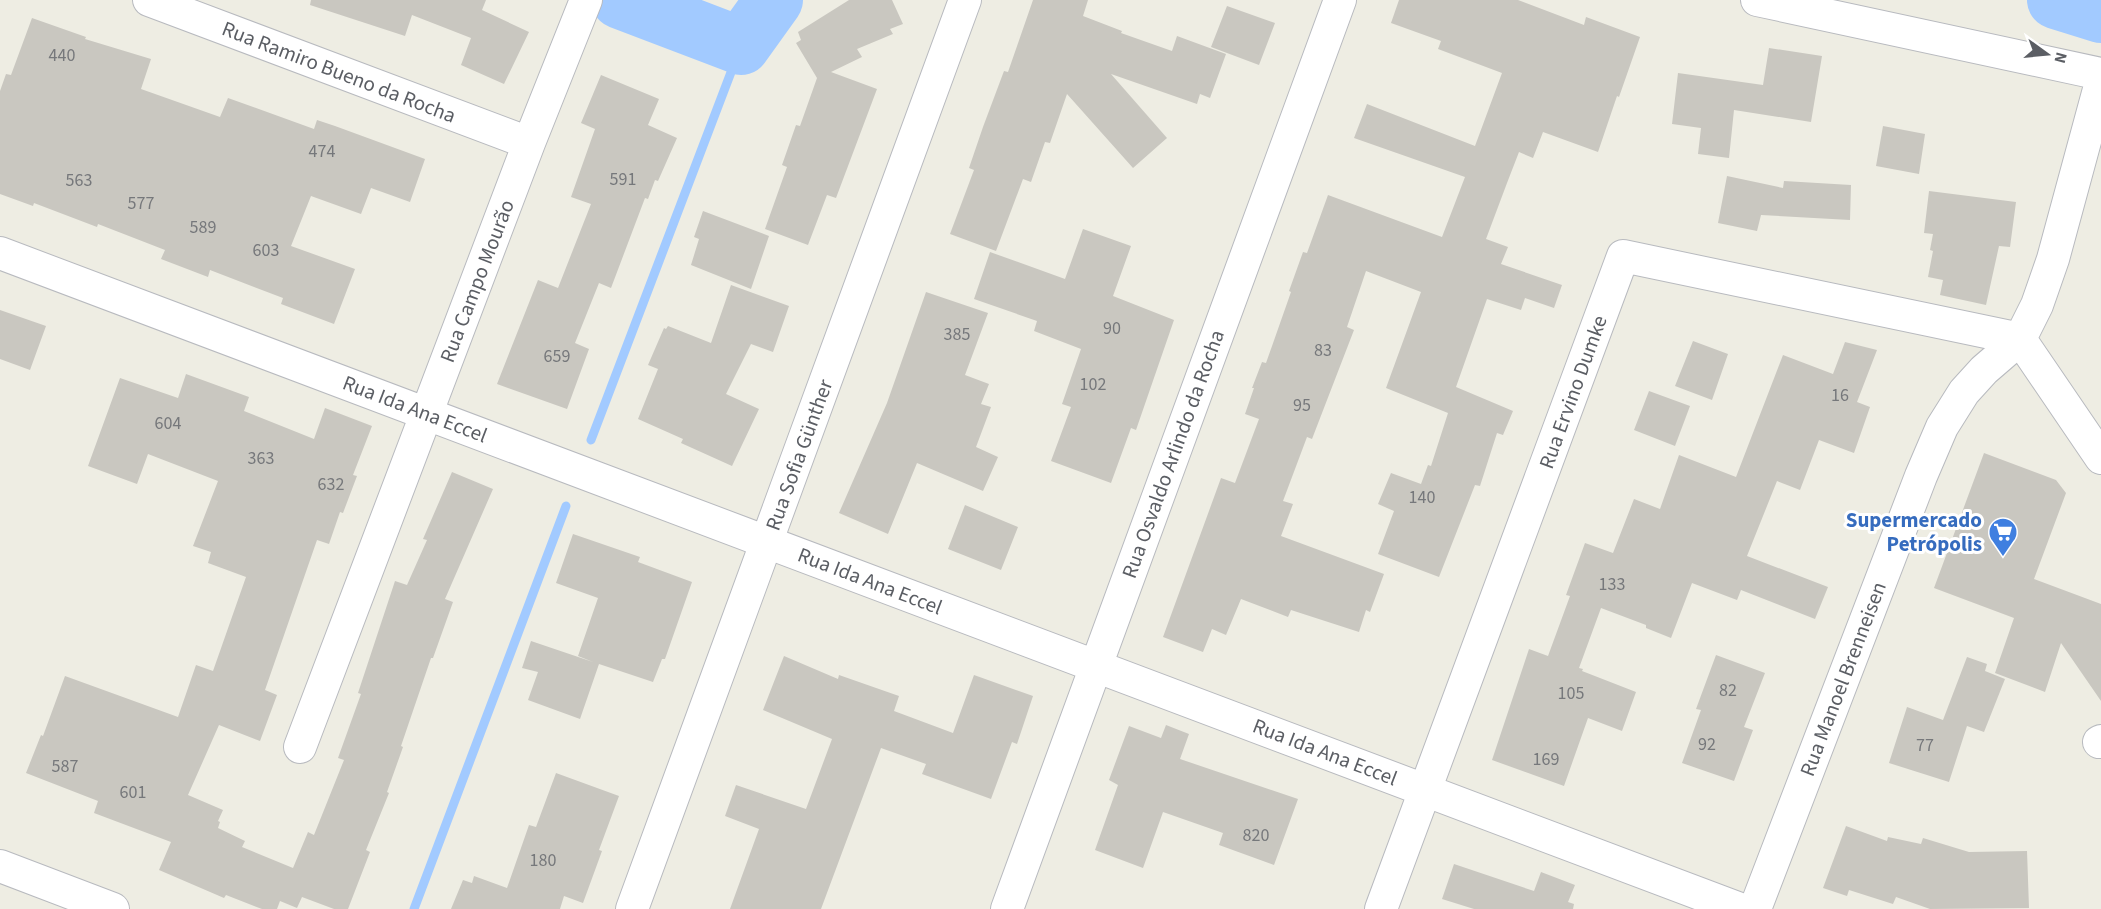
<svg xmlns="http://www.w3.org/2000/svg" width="2101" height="909" viewBox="0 0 2101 909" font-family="'Source Sans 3',sans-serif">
  <rect width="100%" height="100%" fill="#eeede3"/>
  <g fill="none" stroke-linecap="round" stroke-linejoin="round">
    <!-- stream -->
    <path stroke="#a2caff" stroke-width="9" d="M591 440 741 46
      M414 909 566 506"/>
    <!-- river -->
    <path stroke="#a2caff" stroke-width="58" d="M620 0 741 46 774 0
      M2056 0 2101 14"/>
  </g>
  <!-- building -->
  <path fill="#c9c7c0" d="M311 0H486L482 10 529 32 504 84 461 65 471 38 412 15 405 36 310 5Z
    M849 0H892L903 24 890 29 893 34 857 49 862 57 831 72 877 89 836 198 827 195 808 245 765 229 787 167 782 165 796 125 800 126 817 78 796 43 801 40 798 32Z
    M1033 0H1088L1083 16 1122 31 1121 33 1172 51 1177 36 1226 54 1210 98 1200 94 1197 104 1111 74 1167 138 1133 168 1067 94 1050 143 1045 142 1031 182 1023 179 996 251 950 234 974 170 969 168 983 127 1004 71 1008 72Z
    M1399 0H1518L1584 25 1586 17 1640 37 1619 97 1617 96 1598 152 1543 132 1533 158 1519 152 1507 183 1486 239 1508 247 1501 264 1562 285 1554 308 1525 298 1521 310 1487 299 1456 387 1513 411 1503 435 1497 433 1480 486 1475 485 1439 577 1378 554 1394 511 1378 504 1391 473 1421 484 1428 465 1431 466 1448 413 1386 388 1421 292 1366 271 1347 327 1354 330 1312 439 1307 437 1283 501 1293 504 1281 536 1384 574 1370 612 1366 610 1359 632 1291 610 1288 617 1241 599 1226 635 1212 629 1203 652 1163 637 1221 478 1235 483 1259 419 1245 414 1254 388H1252L1262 362 1266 363 1291 292 1289 291 1303 252 1307 253 1328 195 1442 237 1465 177 1354 138 1367 104 1475 146 1502 73 1438 49 1441 41 1391 23Z
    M1227 6 1275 23 1259 65 1211 47Z
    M32 18 86 37 85 39 151 59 141 89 220 117 228 98 314 129 317 120 335 126 425 159 410 202 371 188 361 214 311 196 291 246 355 269 334 324 281 304 283 298 210 270 208 277 161 259 165 250 98 224 97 227 34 203 33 206 0 194V91L6 74 11 75Z
    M1769 48 1822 56 1811 122 1734 110 1729 158 1698 154 1701 128 1672 124 1678 73 1763 85Z
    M601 75 659 99 648 125 677 138 658 181 655 180 648 199 645 198 611 288 599 283 575 343 589 349 567 409 497 384 538 280 558 288 591 204 571 197 595 129 581 123Z
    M1883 126 1925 134 1919 174 1876 166Z
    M1727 176 1783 188 1784 181 1851 185 1850 220 1761 215 1757 231 1718 223Z
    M1929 191 2016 202 2010 247 1999 246 1986 305 1940 295 1943 280 1928 277 1933 251 1930 250 1933 234 1924 233Z
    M703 211 769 236 751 289 691 265 699 239 694 237Z
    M1083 229 1131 246 1113 296 1174 320 1136 430 1131 428 1111 483 1051 461 1071 407 1062 404 1081 349 1034 331 1037 321 974 299 990 252 1065 279Z
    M731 285 789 306 773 352 751 344 726 394 759 409 732 466 681 443 683 439 638 419 658 369 648 365 664 328 666 329 668 326 711 343Z
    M926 292 988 313 965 375 989 384 981 404 991 407 976 447 998 457 983 491 917 463 888 534 839 513 887 403Z
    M0 310 46 326 30 370 0 359Z
    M1693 341 1728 354 1712 400 1675 386Z
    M1845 342 1877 350 1857 402 1870 407 1854 453 1819 440 1800 490 1777 481 1747 556 1828 587 1815 619 1741 590 1737 600 1692 583 1671 638 1646 628V625L1601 608 1579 668 1583 669 1582 671 1636 692 1622 731 1588 718 1564 786 1492 760 1529 649 1548 656 1570 596 1566 595 1585 543 1613 553 1634 499 1660 509 1679 455 1736 477 1783 355 1833 374Z
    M186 374 249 397 244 411 314 439 325 408 372 426 353 475 357 476 343 513 340 512 329 544 317 540 265 690 277 695 260 741 219 725 188 795 223 810 218 821 220 822 218 828 245 841 242 847 293 868 308 832 314 835 344 760 338 758 361 694 358 693 395 581 407 585 427 540 423 539 452 472 493 489 445 599 453 602 433 658H431L401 746 403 747 387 792 389 793 366 850 370 852 348 909H334L302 897 297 908 280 901 277 909H262L226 895 224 898 159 870 171 842 94 813 98 801 26 773 41 735 43 736 65 676 178 717 196 665 213 671 246 577 208 563 211 552 193 546 218 481 148 454 137 484 88 466 120 378 178 398Z
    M1649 391 1690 406 1675 446 1634 430Z
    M1984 453 2056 480 2066 493 2034 579 2101 604V701L2061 643 2045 692 1995 673 2014 618 1934 588Z
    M965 505 1018 527 1001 570 948 549Z
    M573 534 640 557 638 562 692 582 665 659H662L653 682 599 664 580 719 528 700 538 672 522 668 531 641 593 662 578 656 598 598 556 583Z
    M1716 655 1765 673 1744 727 1753 730 1734 781 1682 763 1701 710 1696 709Z
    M784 656 838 679 839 675 899 696 894 711 953 733 974 675 1033 696 1017 744 1012 742 991 799 922 774 926 764 881 748 821 909H730L759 829 725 816 736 785 806 809 832 739 763 710Z
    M1967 657 1987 664 1985 671 2005 679 1984 732 1967 726 1949 782 1889 763 1907 707 1943 720Z
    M1166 725 1189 734 1180 759 1298 799 1274 865 1219 845 1223 833 1163 812 1143 868 1095 850 1118 785 1109 780 1129 726 1161 738Z
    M556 773 619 796 599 850 602 851 583 903 564 896 560 909H451L463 880 472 883 474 876 507 888 529 825 536 827Z
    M1846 826 1887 841 1888 837 1921 844 1923 838 1969 852 2027 851 2029 908 1930 909 1896 897 1893 904 1849 890 1847 896 1823 888Z
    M1454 864 1534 891 1541 872 1575 885 1568 902 1574 904 1573 909H1474L1442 899Z"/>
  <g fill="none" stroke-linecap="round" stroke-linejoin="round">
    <!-- minor casing -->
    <g stroke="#b8babf" stroke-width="34">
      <path id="minor" d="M149 0 529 143
        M1757 0 2101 74
        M0 253 1740 909
        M2020 339 2101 458
        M2099 742 2101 741
        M300 747 529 143 586 0
        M0 866 113 909
        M632 909 965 0
        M1007 909 1340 0
        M1381 909 1623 256 2020 339
        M1755 909 1921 476 1942 427 1964 392 1984 370 2020 339 2037 305 2053 259 2101 82"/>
    </g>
    <!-- minor -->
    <use href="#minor" stroke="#fff" stroke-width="32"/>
  </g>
  <!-- icons -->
  <defs>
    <g id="supermarket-pin" transform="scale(1.5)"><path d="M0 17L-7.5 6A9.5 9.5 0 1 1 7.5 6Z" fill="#3f7fe0" stroke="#fff"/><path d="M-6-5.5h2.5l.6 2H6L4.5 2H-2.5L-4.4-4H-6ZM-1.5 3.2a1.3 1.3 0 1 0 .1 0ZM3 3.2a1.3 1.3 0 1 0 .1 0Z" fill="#fff"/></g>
  </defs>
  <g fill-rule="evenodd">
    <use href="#supermarket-pin" x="2003" y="532"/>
  </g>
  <g text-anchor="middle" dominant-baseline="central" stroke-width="6" stroke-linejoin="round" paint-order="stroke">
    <!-- number labels -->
    <g font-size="18" fill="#76787b">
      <text x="62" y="55">440</text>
      <text x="322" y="151">474</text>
      <text x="623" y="179">591</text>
      <text x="79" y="180">563</text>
      <text x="141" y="203">577</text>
      <text x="203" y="227">589</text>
      <text x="266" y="250">603</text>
      <text x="1112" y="328">90</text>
      <text x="957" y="334">385</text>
      <text x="1323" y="350">83</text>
      <text x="557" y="356">659</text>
      <text x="1093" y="384">102</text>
      <text x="1840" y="395">16</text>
      <text x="1302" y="405">95</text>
      <text x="168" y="423">604</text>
      <text x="261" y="458">363</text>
      <text x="331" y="484">632</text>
      <text x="1422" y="497">140</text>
      <text x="1612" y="584">133</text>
      <text x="1728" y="690">82</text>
      <text x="1571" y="693">105</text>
      <text x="1707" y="744">92</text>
      <text x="1925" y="745">77</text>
      <text x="1546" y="759">169</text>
      <text x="65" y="766">587</text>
      <text x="133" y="792">601</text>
      <text x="1256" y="835">820</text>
      <text x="543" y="860">180</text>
    </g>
    <!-- street labels -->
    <g font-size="21" fill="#5b5e64" stroke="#fff">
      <text transform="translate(339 72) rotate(21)">Rua Ramiro Bueno da Rocha</text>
      <text transform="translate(477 281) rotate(-69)">Rua Campo Mourão</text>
      <text transform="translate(1573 392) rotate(-70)">Rua Ervino Dumke</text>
      <text transform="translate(415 409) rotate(21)">Rua Ida Ana Eccel</text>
      <text transform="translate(1173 454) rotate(-70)">Rua Osvaldo Arlindo da Rocha</text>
      <text transform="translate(799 455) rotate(-70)">Rua Sofia Günther</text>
      <text transform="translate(870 581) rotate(21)">Rua Ida Ana Eccel</text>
      <text transform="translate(1843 679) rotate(-69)">Rua Manoel Brenneisen</text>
      <text transform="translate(1325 752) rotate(21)">Rua Ida Ana Eccel</text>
    </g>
    <!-- shop labels -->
    <g font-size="21" font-weight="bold" fill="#366cbe" stroke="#fff" text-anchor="end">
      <text x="1982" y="520">Supermercado<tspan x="1982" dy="24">Petrópolis</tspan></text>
    </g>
  </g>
  <!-- north arrow -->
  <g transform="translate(2047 54) rotate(105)" stroke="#ffffff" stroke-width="4.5" paint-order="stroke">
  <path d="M0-4.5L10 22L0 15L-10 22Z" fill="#5b5e64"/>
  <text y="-9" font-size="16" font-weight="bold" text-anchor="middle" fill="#5b5e64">N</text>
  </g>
</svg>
